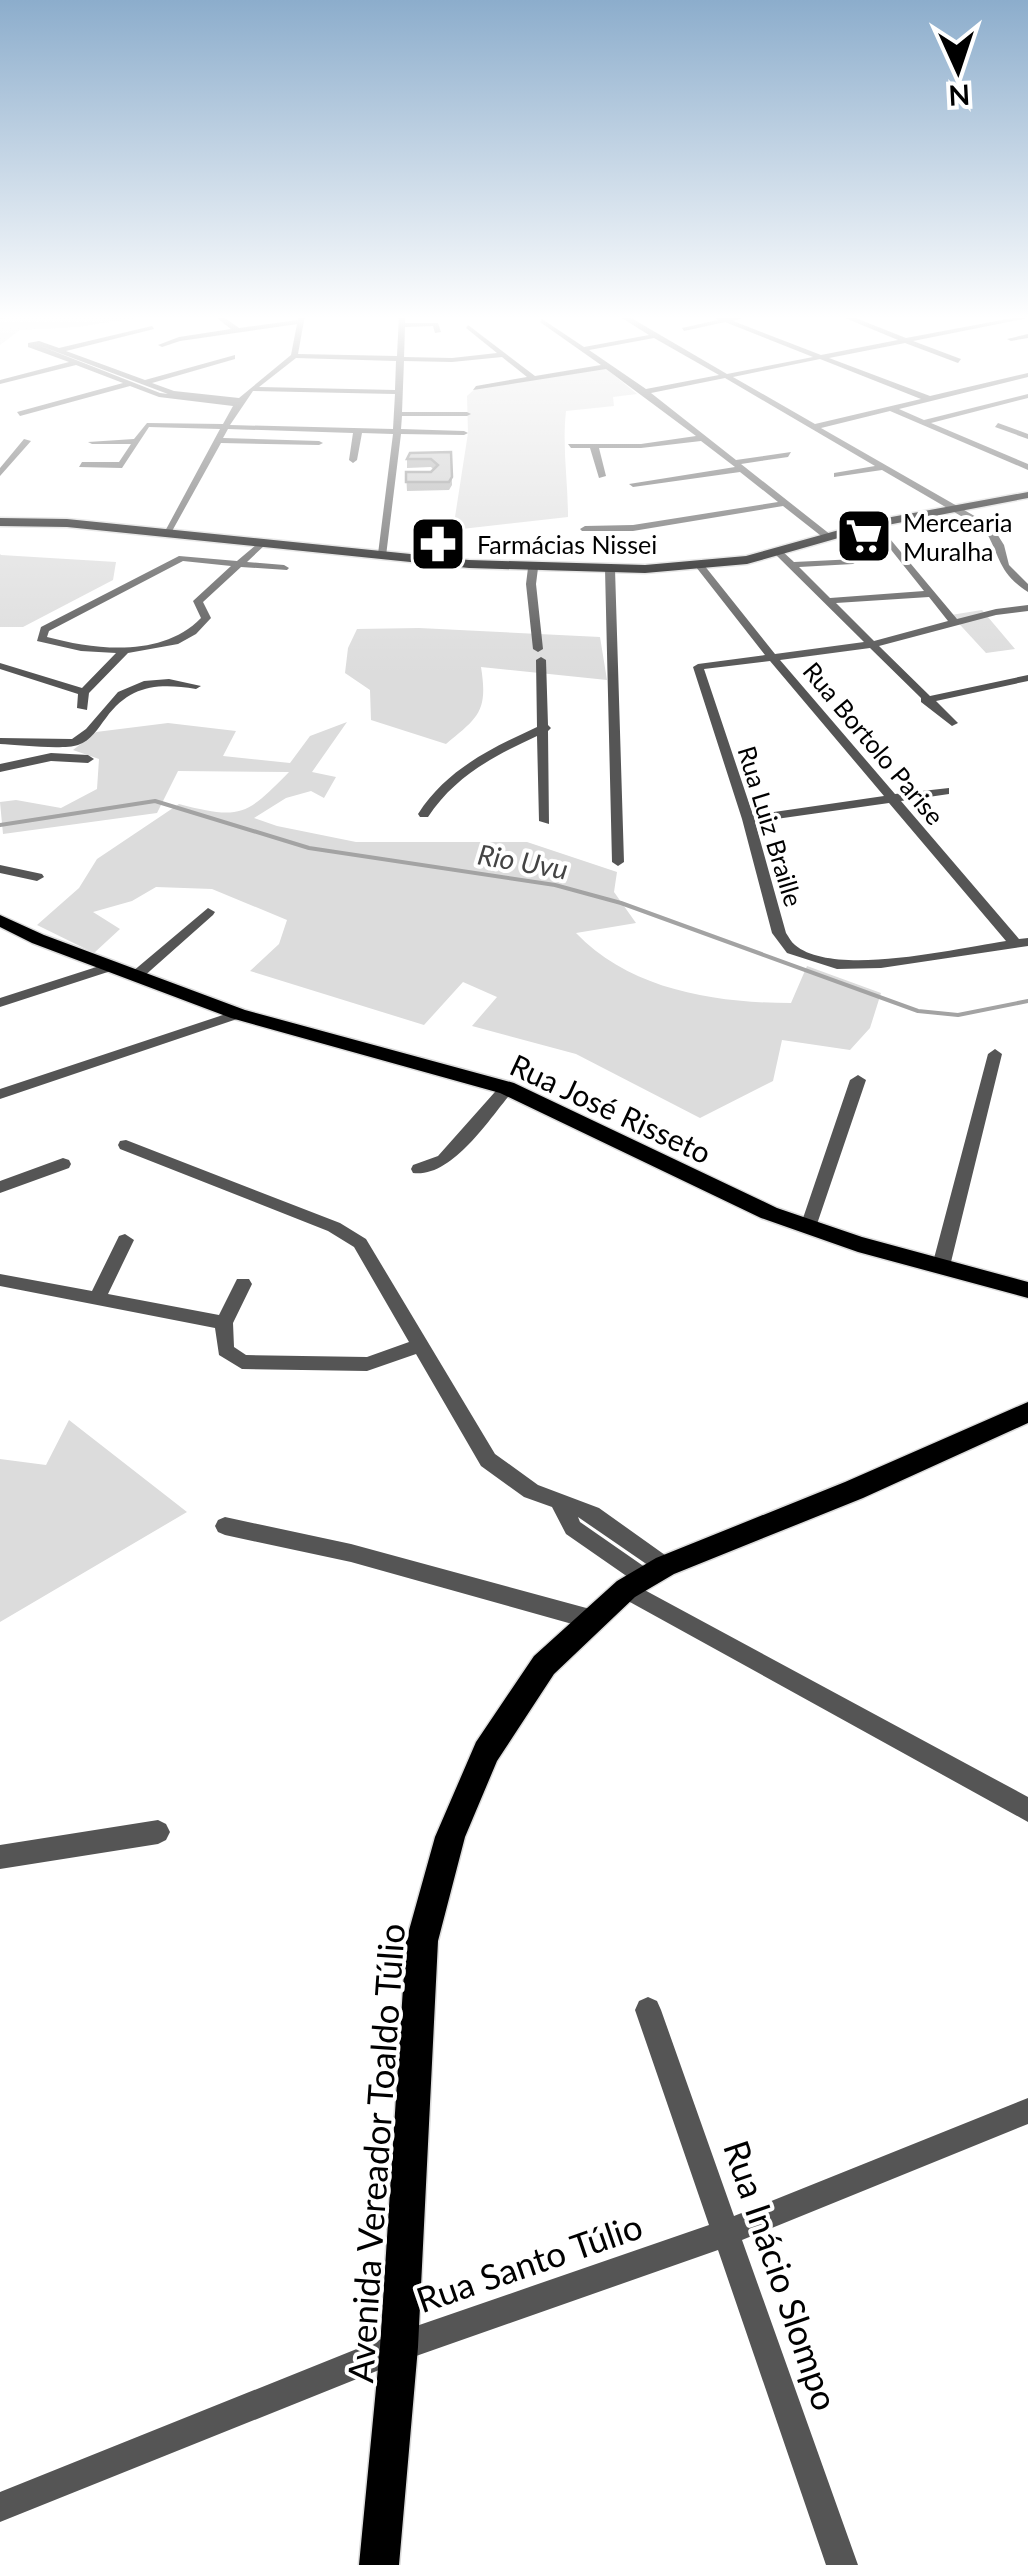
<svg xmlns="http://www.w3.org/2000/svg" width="1028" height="2565" viewBox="0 0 1028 2565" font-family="Lato,sans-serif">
  <rect width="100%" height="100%" fill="#fff"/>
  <!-- green -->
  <path fill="#dcdcdc" d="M0 315H156L78 327 20 330 0 345Z
    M604 367 637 394 613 397 614 406 566 411C562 447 568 481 568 517L453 530 468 433 467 396 476 388Z
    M0 554 1 555 116 562 113 580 23 627H0Z
    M982 610 1015 649 986 653 951 615Z
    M419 628 600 637 607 680 481 667C488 711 479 717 446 744L371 720 370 690 345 673 348 648 357 629Z
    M347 722 312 772 336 777 324 798 311 791 286 798 254 818 277 826 356 842H527L617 872 614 892 636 923 576 933C630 990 716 1003 791 1003L807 966 881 993 870 1028 850 1050 782 1040 773 1081 700 1118 576 1054 472 1026 497 997 463 982 424 1025 250 971 279 944 287 920 212 889 156 887 132 901 93 912 120 929 94 953 37 925 79 888 97 859 179 804C240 820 246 816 289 772L178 771 157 813 3 834 0 802 16 800 61 808 97 789 99 759 73 750 96 732 168 723 236 731 223 756 290 763 310 736Z
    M69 1420 187 1512 0 1622V1459L46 1465Z"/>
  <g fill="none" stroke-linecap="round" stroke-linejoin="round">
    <!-- stream -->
    <path stroke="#a3a3a3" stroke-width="4" d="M0 825 155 801 309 848 555 885 621 903 918 1011 958 1015 1028 1001"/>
    <!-- major casing -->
    <g stroke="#dbdbdb" stroke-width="3">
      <path id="major" d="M1028 492V498L877 527 747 564 645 573 469 568 67 527 0 526V518L67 519 469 560 645 565 746 556 875 520Z
        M0 915 44 935 245 1010 514 1083 777 1208 862 1237 1028 1282V1298L858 1252 761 1218 500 1093 231 1018 32 943 0 927Z
        M1028 1402V1423L863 1498 674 1574 635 1597 554 1674 497 1761 465 1837 438 1941 418 2347 399 2565H359L380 2347 406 1941 435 1837 476 1742 534 1656 617 1581 656 1558 845 1482Z"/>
    </g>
    <!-- minor -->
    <path fill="#555" fill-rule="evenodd" d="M0 315H15L16 317 0 319Z
      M213 315H221L239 328 298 320V315H305L298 354 397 356 399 315H405V323H438L441 332 435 333 433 326 405 327 404 357 452 358 497 353 466 328 468 325 535 376 601 365 540 322 542 319 584 347 649 335 617 315H626L727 374 813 357 725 322 684 331 682 328 718 320 709 315 726 318 754 315 733 321 821 355 898 340 838 315H848L906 338 1028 315V318L913 341 961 359 958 363 905 343 829 358 930 396 1028 373V377L899 409 924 420 1028 394V398L931 423 1028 464V470L890 411 821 428 992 526 1004 545 1009 565 1028 584V592C998 573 1001 557 985 530L882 470 834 477V473L875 466 725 378 651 393 736 460 791 452 788 457 741 464 831 535V539H825L783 506 633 531H582L580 529 585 526 633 525 778 502 740 472 633 487 629 484 735 467 701 441 641 448H599L606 476 599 478 590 448H571L568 444H641L696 436 606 369 473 390 476 386 527 377 502 357 452 362 404 361 402 412H467L471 414 467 416H402L401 429 464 431 468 433 464 435 401 434 386 556 378 554 393 434 362 433 357 460 353 463 349 460 353 433 228 429 223 438 319 441 323 443 319 445 221 443 171 533 163 535 220 429 149 427 122 468 79 467 82 462H119L131 444H92L88 442 134 439 147 423 223 424 233 406 159 397 130 386 20 416 17 412 123 383 76 365 0 384V380L69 362 28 347V343L39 341 59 348 152 326 154 329 66 351 145 380 235 355V359L152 383 174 391 239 398 291 355 297 324 180 341 162 347 158 345 179 337 231 329ZM654 338 719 375 646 389 589 350ZM38 345 168 394 160 393ZM296 358 396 361 395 390 259 387ZM820 359 921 399 815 424 733 377ZM253 391 395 394 393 429 230 425Z
      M1028 334V338L1011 341 1007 339Z
      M998 423 1028 434V439L995 427Z
      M24 439 31 441 0 476V468Z
      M875 521 957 619 996 609 1028 605V611L996 615 879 646 930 696 1028 675V681L936 701 958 723 952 726 921 702V698L870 648 780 660 895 794 949 788V794L901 801 1019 939 1028 938V946L881 968 837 969 787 953 772 933 742 819 693 667 698 664 765 655 696 567 704 565 775 654 864 642 773 552 781 550 794 562 856 559 858 561 853 564 799 567 830 598 924 591 872 526V522ZM929 597 948 621 874 641 836 603ZM770 661 884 796 753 815 704 669ZM889 803 1006 941C958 948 834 978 795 945 791 942 789 937 786 933L755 822Z
      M263 539 268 542 266 544 247 562 284 565 289 568 287 570 241 567 203 602 211 618 196 634 178 644 128 653 89 693 87 710 77 708 78 694 0 669V663L82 688 116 653 81 651 37 641 41 627 179 556 237 561ZM183 561 231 566 193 601 201 618C162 658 96 650 47 637L49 631Z
      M533 565 538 568 536 584 543 649 538 652 533 649 526 584 528 568Z
      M610 566 615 569 624 862 618 866 612 862 605 569Z
      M541 657 546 660 548 725 551 728 548 731 549 824 539 821 537 736C494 756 455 776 428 817H420L418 814C447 769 490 749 537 727L536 660Z
      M169 679 201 686 196 689C158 683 130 685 106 718 98 728 91 741 78 745 63 750 18 745 0 744V738L72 739 86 729 118 692 144 681Z
      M51 753 88 755 94 759 88 763 51 761 0 772V764Z
      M0 865 42 874 44 877 37 881 0 873Z
      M208 908 215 912 213 915 142 978H132V972Z
      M112 962 119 966 117 969 0 1007V998Z
      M238 1010 243 1011V1017L0 1099V1089Z
      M995 1049 1002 1054 950 1266 941 1272 932 1266 988 1054Z
      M858 1075 866 1080 816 1227 814 1231H802L800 1227 850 1080Z
      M507 1083 512 1084 515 1088 512 1092C489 1119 452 1178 413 1173L411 1169 413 1165 438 1156 502 1084Z
      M126 1140 340 1223 366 1239 495 1454 538 1485 599 1508 672 1560 675 1566 672 1572 665 1575 658 1572 578 1517 580 1522 652 1572 655 1578 652 1584 645 1587 638 1584 566 1534 552 1507 524 1497 481 1466 416 1354 367 1371 242 1369 219 1355 215 1328 0 1286V1274L92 1291 119 1236 125 1234 134 1240 108 1294 219 1315 237 1279H249L252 1284 233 1323 234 1347 246 1355 367 1357 409 1342 354 1247 328 1231 120 1149 118 1145 120 1141Z
      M63 1158 69 1160 71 1164 69 1168 0 1193V1181Z
      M225 1517 351 1544 590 1609 597 1612 601 1619 597 1626 590 1629 351 1562 225 1535 218 1532 215 1526 218 1520Z
      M626 1580 1028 1797V1822L619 1596 616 1589 619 1582Z
      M158 1820 166 1824 170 1832 166 1840 158 1844 0 1869V1845Z
      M648 1997 657 2001 661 2010 734 2216 1028 2098V2124L742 2240 858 2565H826L718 2250 399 2362 0 2522V2492L399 2332 709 2225 635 2010 639 2001Z"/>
    <!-- major -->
    <use href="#major" fill="#000" fill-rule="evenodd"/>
  </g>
  <!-- wall -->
  <path fill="#a9a9a9" d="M451 452 452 485 449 490 407 491 406 472H431L434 470 431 467 407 468V459Z"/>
  <!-- building -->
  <path fill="#c4c4c4" stroke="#898989" stroke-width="2.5" d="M451 452 452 477 449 482H406V472H431L438 465 431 459H407L410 453Z"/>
  <!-- sky -->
  <linearGradient id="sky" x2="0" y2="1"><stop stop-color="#8cadcc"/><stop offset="0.47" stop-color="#fff"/><stop offset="1" stop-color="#fff" stop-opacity="0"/></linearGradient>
  <rect width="1028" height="675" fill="url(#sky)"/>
  <!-- icons -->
  <defs>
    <g id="supermarket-square" transform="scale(2.875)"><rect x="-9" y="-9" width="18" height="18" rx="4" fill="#000" stroke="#fff"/><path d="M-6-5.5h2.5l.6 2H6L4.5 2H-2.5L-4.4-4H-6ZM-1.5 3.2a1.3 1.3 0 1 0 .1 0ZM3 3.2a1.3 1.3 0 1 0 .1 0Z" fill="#fff"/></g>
    <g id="pharmacy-square" transform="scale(2.875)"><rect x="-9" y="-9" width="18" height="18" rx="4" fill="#000" stroke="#fff"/><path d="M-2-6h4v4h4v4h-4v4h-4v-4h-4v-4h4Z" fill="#fff"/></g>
  </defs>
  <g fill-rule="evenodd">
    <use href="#supermarket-square" x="864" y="536"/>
    <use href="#pharmacy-square" x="438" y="544"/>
  </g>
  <g text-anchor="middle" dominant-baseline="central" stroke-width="8" stroke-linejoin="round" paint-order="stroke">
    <!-- far-poi labels -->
    <g font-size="25" fill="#000" stroke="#fff" text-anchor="start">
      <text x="903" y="522">Mercearia<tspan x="903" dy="29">Muralha</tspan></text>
      <text x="477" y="544">Farmácias Nissei</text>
    </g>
    <!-- far-street labels -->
    <g font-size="25" fill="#000" stroke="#fff">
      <text transform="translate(874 743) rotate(50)">Rua Bortolo Parise</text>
      <text transform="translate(771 826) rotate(73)">Rua Luiz Braille</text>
    </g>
    <!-- far-water labels -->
    <g font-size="28" font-style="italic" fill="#444" stroke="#fff">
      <text transform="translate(523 861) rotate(10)">Rio Uvu</text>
    </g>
    <!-- street labels -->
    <g font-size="30" fill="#000" stroke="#fff">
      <text transform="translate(611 1108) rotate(25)">Rua José Risseto</text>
    </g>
    <!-- near-street labels -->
    <g font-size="35" fill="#000" stroke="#fff">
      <text transform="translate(375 2153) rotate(-86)">Avenida Vereador Toaldo Túlio</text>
      <text transform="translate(529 2262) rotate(-19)">Rua Santo Túlio</text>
      <text transform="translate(782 2275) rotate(71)">Rua Inácio Slompo</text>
    </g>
  </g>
  <!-- north arrow -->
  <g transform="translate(958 70) rotate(177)" stroke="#ffffff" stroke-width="8" paint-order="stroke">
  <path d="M0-8L18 38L0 25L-18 38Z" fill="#000000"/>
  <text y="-15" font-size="28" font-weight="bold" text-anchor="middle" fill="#000000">N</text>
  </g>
</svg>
